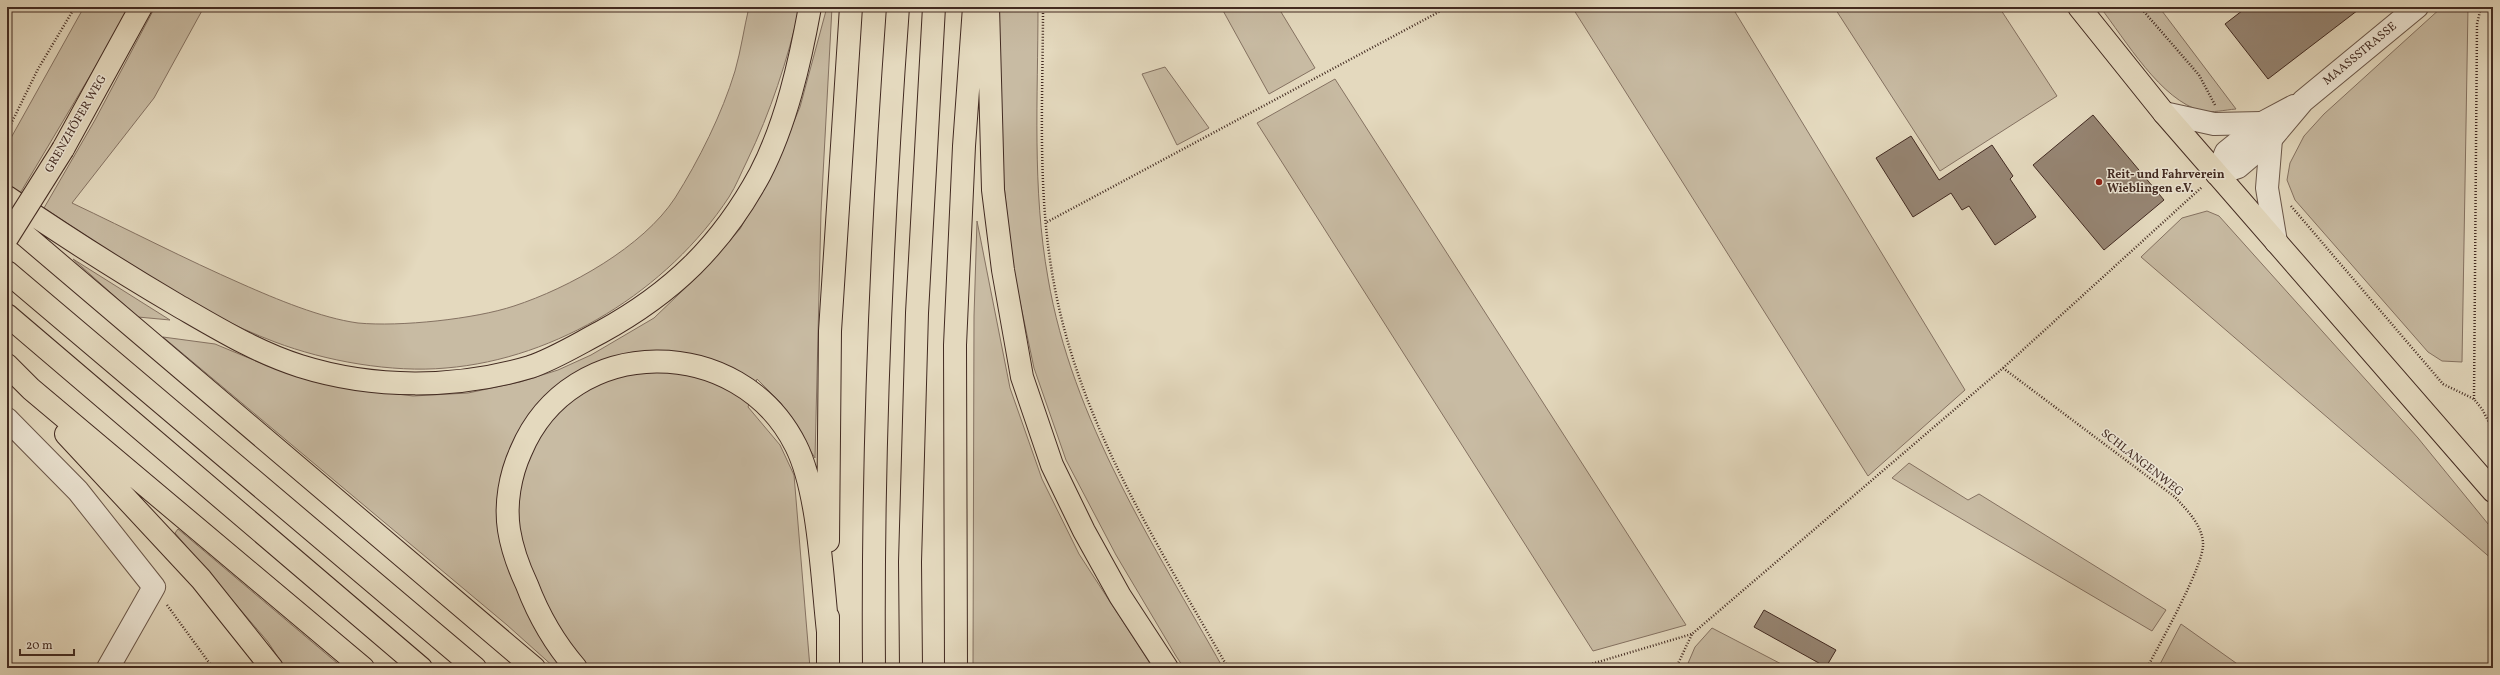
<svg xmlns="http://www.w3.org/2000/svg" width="2500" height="675" viewBox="0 0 2500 675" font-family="Vollkorn,serif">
  <rect width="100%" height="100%" fill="#e4d9be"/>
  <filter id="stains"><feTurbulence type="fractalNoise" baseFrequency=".005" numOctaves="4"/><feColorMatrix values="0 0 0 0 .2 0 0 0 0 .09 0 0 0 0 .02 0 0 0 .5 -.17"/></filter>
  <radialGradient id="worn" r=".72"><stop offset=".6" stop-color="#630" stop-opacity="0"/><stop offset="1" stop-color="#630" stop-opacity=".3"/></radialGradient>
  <!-- green -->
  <path fill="#c8bba3" stroke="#857262" d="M84 7H131L19 195 7 186V145Z
    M155 7H204L154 98 72 203C129 230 185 259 242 284 276 299 321 318 358 323 400 327 475 319 514 306 569 288 643 247 675 198 699 160 722 114 735 71 741 50 744 28 749 7H800C787 61 771 111 747 161 741 173 736 186 729 197 668 290 557 359 446 368 392 373 325 361 275 342 192 311 118 256 44 208L95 120Z
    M827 7H832L821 212 815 458 781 403 757 379 748 407 780 445 794 475 810 668H555L507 625 163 337 215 344 268 366 334 386 413 396 468 393 520 382 558 370 591 355 654 318 703 271 740 229 773 171 800 107Z
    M998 7H1038C1038 97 1032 189 1048 278 1072 420 1154 545 1223 668H1184L1176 656 1116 555 1066 460 1034 368 1012 264 1003 175Z
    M1221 7H1278L1315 68 1269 94Z
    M1572 7H1732L1965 390 1868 476Z
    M1834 7H1999L2057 96 1940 171Z
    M2100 7H2159L2236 109C2224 110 2213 113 2202 111 2161 101 2125 39 2100 7Z
    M2442 7H2468L2462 362 2442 361 2428 352 2295 200 2287 180 2290 163 2304 136 2324 114Z
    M1165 67 1209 128 1177 145 1142 74Z
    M1335 79 1686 625 1593 651 1257 123Z
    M2207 211 2219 216 2418 438 2493 530V560L2141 257 2182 218Z
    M977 221 1010 388 1042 479 1079 554 1153 668H973L974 316Z
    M73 259 170 320 138 317Z
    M1909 463 1968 500 1979 494 2166 610 2152 631 1892 478Z
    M178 529 343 668H285L268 642 175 533Z
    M2181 624 2243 668H2158Z
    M1712 628 1789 668H1686L1695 647Z"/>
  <!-- building -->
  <path fill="#968573" stroke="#422a21" d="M2247 7H2362L2268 79 2225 24Z
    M2093 115 2164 200 2104 250 2033 165Z
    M1911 136 1939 180 1992 145 2013 176 2010 179 2036 217 1995 245 1969 206 1962 210 1951 193 1913 217 1876 158Z
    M1764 610 1836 650 1826 667 1754 627Z"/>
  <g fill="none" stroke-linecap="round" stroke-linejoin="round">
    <!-- minor casing -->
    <g stroke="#6a5648" stroke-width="24">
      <g id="minor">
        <path d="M2164 113 2214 124 2262 123"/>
        <path d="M2271 139 2267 188 2276 242"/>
        <path id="s1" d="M2217 174 2238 167 2271 139 2303 101 2417 7"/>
        <path d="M2217 174 2226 152 2262 123 2294 106"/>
        <path d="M7 419 78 491 154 587 108 668"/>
      </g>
    </g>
    <!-- major casing -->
    <g stroke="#422a21" stroke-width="24">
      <path id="major" d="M2079 7 2164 113 2493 491
        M63 149 141 7"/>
    </g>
    <!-- highway casing -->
    <g stroke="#422a21" stroke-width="24">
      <path id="highway" d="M988 7 993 190 1003 270 1022 377 1052 465 1084 531 1120 596 1167 668
        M7 197C63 235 119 271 177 305 217 328 256 352 300 366 373 389 456 389 530 367 554 359 578 344 601 332 672 293 721 246 760 174 786 124 800 62 810 7
        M7 220 534 668
        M7 272 475 668
        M7 315 421 668
        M7 365 31 389 363 668
        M66 434 201 579 272 668
        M828 541 830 331 851 7
        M576 668C556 645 538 614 527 585 519 568 512 549 509 530 505 504 510 475 521 451 571 332 740 333 796 446 819 492 822 579 828 632
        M828 668V617
        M874 668C872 447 882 227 898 7
        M911 668 910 562 917 313 934 7
        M956 668 955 345 964 146 974 7"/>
    </g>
    <!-- path -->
    <path stroke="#422a21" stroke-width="2.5" stroke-dasharray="1 2" stroke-linecap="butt" d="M1043 7C1043 96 1037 190 1053 278 1078 422 1157 543 1228 668
      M2140 7 2199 75 2215 105
      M7 132 38 69 75 7
      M2291 206 2443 384 2474 399 2482 409 2493 430
      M1047 222 1448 7
      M2003 368 2175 497C2187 510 2202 525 2203 543 2205 564 2159 645 2147 668
      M2474 399 2477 24 2481 7
      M167 605 213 668
      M1578 668 1692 634 2003 368 2202 187
      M1676 668 1692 634"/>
    <!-- minor -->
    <use href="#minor" stroke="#ede6d5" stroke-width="22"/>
    <!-- major -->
    <use href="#major" stroke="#e4d9be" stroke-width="22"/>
    <!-- highway -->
    <use href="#highway" stroke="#e4d9be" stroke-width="22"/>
    <!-- major-bridge casing -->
    <g stroke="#422a21" stroke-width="24" stroke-linecap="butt">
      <path id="major-bridge" d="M7 238 63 149"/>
    </g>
    <!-- major-bridge -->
    <use href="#major-bridge" stroke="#e4d9be" stroke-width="22"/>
  </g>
  <!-- markers -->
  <circle fill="#8f2418" stroke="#ede6d5" stroke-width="1.5" cx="2099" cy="182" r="4"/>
  <g text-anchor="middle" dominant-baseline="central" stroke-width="3" stroke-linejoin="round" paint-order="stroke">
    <!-- street labels -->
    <g font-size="12" fill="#422a21" stroke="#ede6d5">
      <text stroke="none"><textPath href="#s1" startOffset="189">MAASSSTRASSE</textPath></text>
      <text transform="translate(76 124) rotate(-60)">GRENZHÖFER WEG</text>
      <text transform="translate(2142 463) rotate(38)">SCHLANGENWEG</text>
    </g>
    <!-- poi labels -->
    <g font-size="12" font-weight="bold" fill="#422a21" stroke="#ede6d5" text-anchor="start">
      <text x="2107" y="175">Reit- und Fahrverein<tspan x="2107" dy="14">Wieblingen e.V.</tspan></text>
    </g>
  </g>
  <!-- margin -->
  <rect width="2500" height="675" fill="none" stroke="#e4d9be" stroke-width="24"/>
  <rect x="8" y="8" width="2484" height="659" fill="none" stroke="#422a21" stroke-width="2"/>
  <rect x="12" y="12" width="2476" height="651" fill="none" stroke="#422a21"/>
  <!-- scale -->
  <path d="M20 649v6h54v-6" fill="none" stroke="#422a21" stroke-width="2"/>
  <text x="26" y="649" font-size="12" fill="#422a21" stroke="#ede6d5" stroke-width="3" paint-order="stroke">20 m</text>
  <rect width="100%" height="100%" filter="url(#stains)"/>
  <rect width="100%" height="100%" fill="url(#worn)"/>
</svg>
